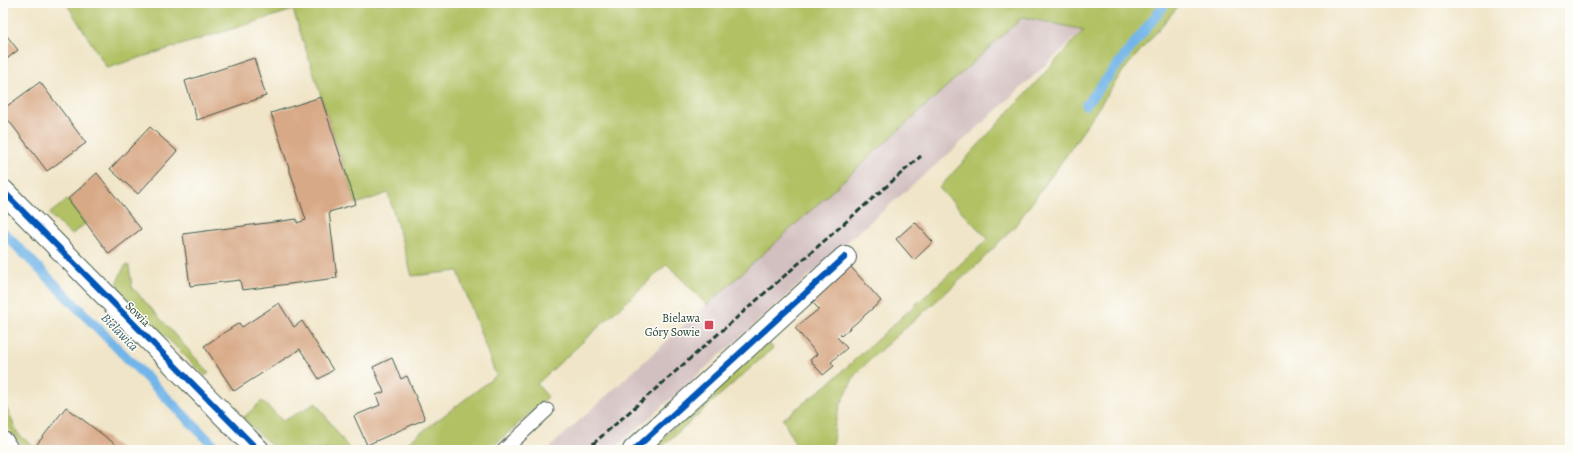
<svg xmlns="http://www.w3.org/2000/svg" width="1573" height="453" viewBox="0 0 1573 453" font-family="Alegreya,serif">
  <rect width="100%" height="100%" fill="#fdfcf7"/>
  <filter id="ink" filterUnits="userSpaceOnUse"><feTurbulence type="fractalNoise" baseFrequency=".025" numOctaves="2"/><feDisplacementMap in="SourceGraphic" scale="8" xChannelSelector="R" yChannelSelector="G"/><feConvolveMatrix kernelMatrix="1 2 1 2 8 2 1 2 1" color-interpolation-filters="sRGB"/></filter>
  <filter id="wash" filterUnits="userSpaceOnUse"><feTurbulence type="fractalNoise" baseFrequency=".012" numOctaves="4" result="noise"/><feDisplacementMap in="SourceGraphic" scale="16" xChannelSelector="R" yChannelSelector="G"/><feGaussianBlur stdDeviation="0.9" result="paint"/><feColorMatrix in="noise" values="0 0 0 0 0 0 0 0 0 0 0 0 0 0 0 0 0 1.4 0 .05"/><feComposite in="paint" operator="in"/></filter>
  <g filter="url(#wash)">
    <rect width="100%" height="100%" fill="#f0e5c8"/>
    <!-- industrial -->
    <path fill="#d2bfbf" d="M1023 17 1084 30 953 150 845 244 613 450H547Z"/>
    <!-- green -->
    <path fill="#b1c163" stroke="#687f4c" d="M66 3H1181L1123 71 1068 153 1015 226 976 266 876 354 855 375 840 406 835 424 832 450H798L783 419 827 385 988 239 939 188 1084 30 1023 17 707 305 667 264 537 384 548 397 489 450H398L496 376 458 271 412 276 388 193 356 204 293 10 107 68Z
      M68 199 86 223 71 235 49 214Z
      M126 265 129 266 132 287 209 373 205 376 119 290C115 281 121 273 126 265Z
      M768 342 773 348 658 450H649Z
      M3 400 18 434 38 450H28C10 434 3 425 3 400Z
      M262 401 283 421 316 403 350 450H276L243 418Z"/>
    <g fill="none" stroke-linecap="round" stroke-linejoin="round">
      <!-- stream -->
      <path stroke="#72b5e8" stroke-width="10" d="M1086 105 1166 3
        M3 232 218 450"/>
    </g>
    <g id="blocks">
      <!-- building -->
      <path fill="#d8a986" d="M3 31 18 50 3 62Z
        M254 58 266 96 197 120 185 81Z
        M40 82 86 143 47 171 3 113V109Z
        M321 97 356 204 329 212 337 278 242 290 240 280 190 286 183 234 297 219V223L306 220 271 113Z
        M150 127 177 151 138 194 110 169Z
        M97 173 141 229 109 254 68 199Z
        M915 222 933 242 914 260 896 239Z
        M851 267 881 301 841 336 840 334 837 337 847 348 831 362 834 366 823 375 810 360 817 354 795 328 819 309 812 302Z
        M279 303 294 327 302 321 333 370 319 379 300 349 234 391 204 346 239 323 242 327Z
        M392 358 401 379 407 376 425 419 367 445 354 416 380 405 376 395 384 392 373 367Z
        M66 407 123 450H38L35 447Z"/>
    </g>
  </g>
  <g filter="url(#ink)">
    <use href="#blocks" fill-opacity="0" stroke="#3e564a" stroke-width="1"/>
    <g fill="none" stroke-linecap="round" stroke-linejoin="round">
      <!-- lane casing -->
      <g stroke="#3e564a" stroke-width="15">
        <path id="lane" d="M504 450 547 410"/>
      </g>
      <!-- street casing -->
      <g stroke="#3e564a" stroke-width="24">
        <path id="street" d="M3 191 258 450
          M3 443 7 450
          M634 450 845 257"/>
      </g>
      <!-- lane -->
      <use href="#lane" stroke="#fff" stroke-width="13"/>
      <!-- street -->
      <use href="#street" stroke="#fff" stroke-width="22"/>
      <!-- rail -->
      <path stroke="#1f3d34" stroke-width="3" stroke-dasharray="6 3" stroke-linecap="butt" d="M586 450 921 156"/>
      <!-- cycleway casing -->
      <g stroke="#fdfcf7" stroke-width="8">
        <path id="cycleway" d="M3 191 258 450
          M634 450 845 257"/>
      </g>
      <!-- cycleway -->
      <use href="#cycleway" stroke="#0057b8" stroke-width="6"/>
    </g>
  </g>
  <!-- markers -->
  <rect fill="#d1495b" stroke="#fdfcf7" stroke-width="1.5" x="704" y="320" width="10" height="10" rx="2"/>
  <g text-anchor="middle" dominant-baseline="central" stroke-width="3" stroke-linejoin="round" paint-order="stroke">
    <!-- street labels -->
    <g font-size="12" fill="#1f3d34" stroke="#fdfcf7">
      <text transform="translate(138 314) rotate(45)">Sowia</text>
    </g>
    <!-- poi labels -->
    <g font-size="12" fill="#1f3d34" stroke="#fdfcf7" text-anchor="end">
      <text x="700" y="318">Bielawa<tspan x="700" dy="14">Góry Sowie</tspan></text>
    </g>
    <!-- water labels -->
    <g font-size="13" font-style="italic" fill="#38616a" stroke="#fdfcf7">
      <text transform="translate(120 332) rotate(46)">Bielawica</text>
    </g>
  </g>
  <!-- margin -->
  <rect width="1573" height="453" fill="none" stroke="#fdfcf7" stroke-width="16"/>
</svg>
